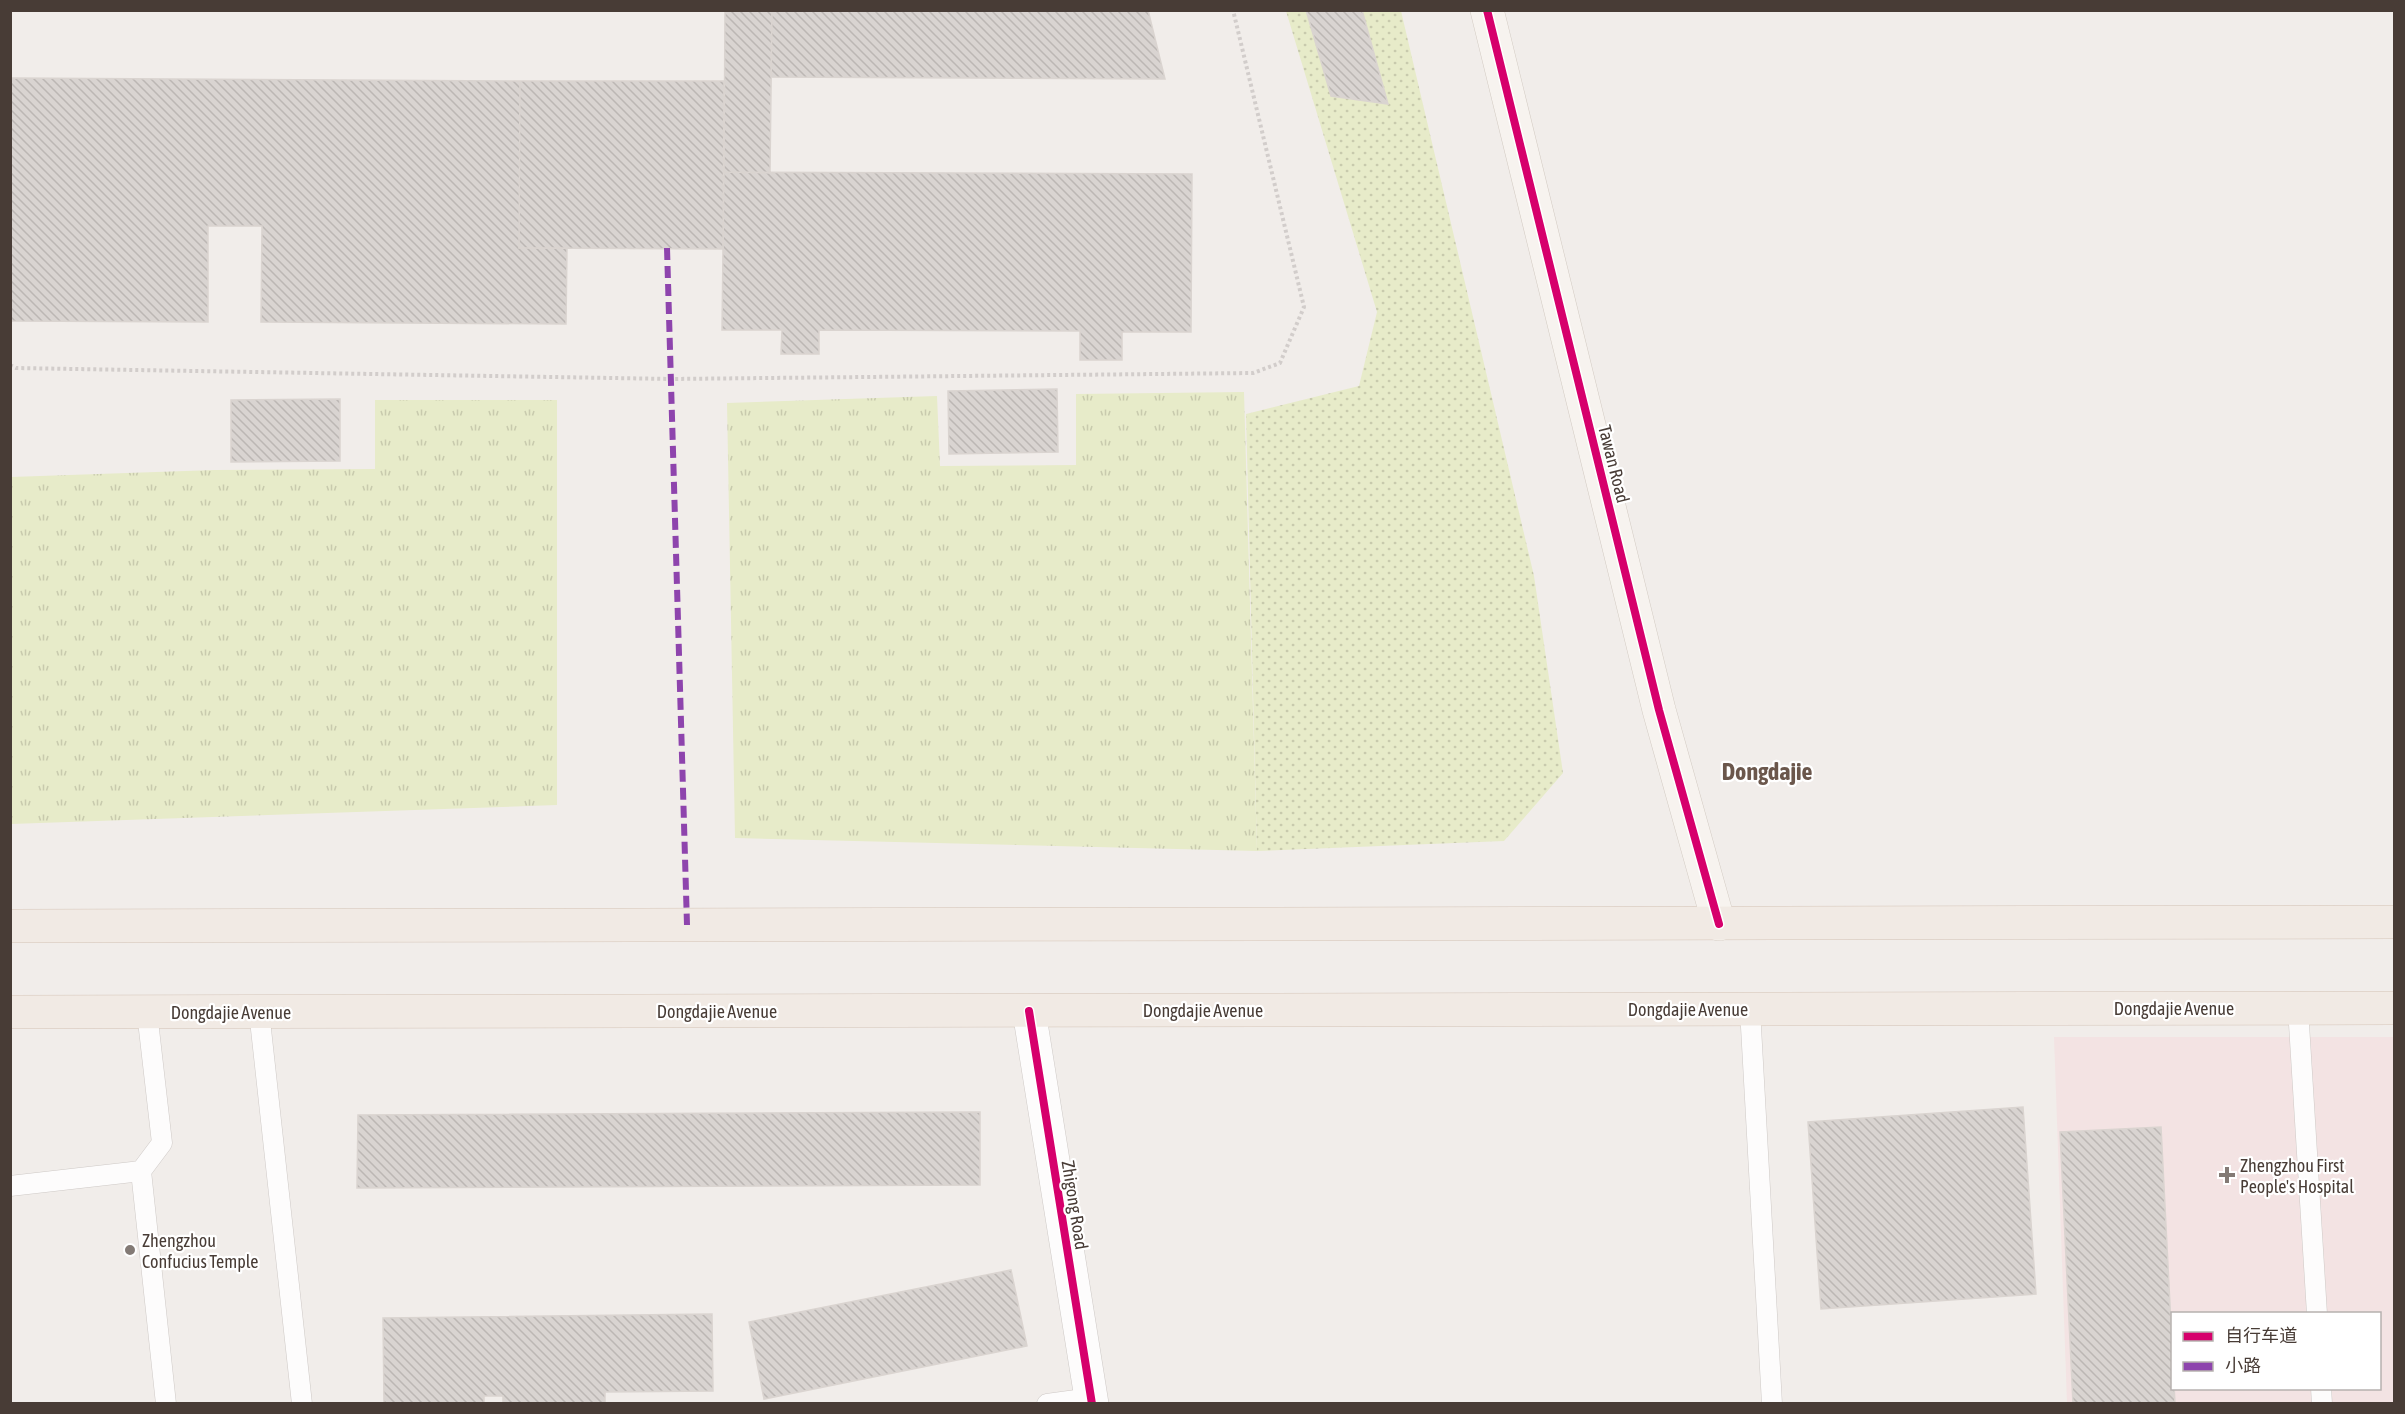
<svg xmlns="http://www.w3.org/2000/svg" width="2405" height="1414" viewBox="0 0 2405 1414" font-family="'Asap Condensed','Noto Sans SC',sans-serif">
  <defs>
    <pattern id="grass-tufts" width="24" height="20" patternUnits="userSpaceOnUse" patternTransform="scale(1.5)"><rect width="24" height="20" fill="#e7ebc9"/><path d="M3 7l-1-3M5 7V3M7 7l1-3M15 17l-1-3M17 17v-4M19 17l1-3" fill="none" stroke="#c8caad"/></pattern>
    <pattern id="park-dots" width="8" height="8" patternUnits="userSpaceOnUse" patternTransform="scale(1.5)"><rect width="8" height="8" fill="#e7ebc9"/><path d="M2 2h.1M6 6h.1" fill="none" stroke="#c8caad" stroke-width="1.8" stroke-linecap="round"/></pattern>
    <pattern id="building-back-hatch" width="6" height="6" patternUnits="userSpaceOnUse" patternTransform="scale(1.5)"><rect width="6" height="6" fill="#d9d4d1"/><path d="M-1 5l2 2M0 0l6 6M5-1l2 2" fill="none" stroke="#bcb7b4"/></pattern>
  </defs>
  <rect width="100%" height="100%" fill="#f1edea"/>
  <!-- medical -->
  <path fill="#f3e3e3" fill-rule="evenodd" d="M2054 1037H2394V1403H2067ZM2172 1314H2380V1388H2172Z"/>
  <!-- grass -->
  <path fill="url(#grass-tufts)" d="M1244 392 1257 851 735 838 727 403 937 396 940 466 1076 465V394Z
    M375 400H557V805L11 824V477L214 470 375 469Z"/>
  <!-- park -->
  <path fill="url(#park-dots)" d="M1286 11H1401L1534 576 1563 773 1504 841 1257 851 1246 414 1359 386 1377 312Z"/>
  <!-- building -->
  <path fill="url(#building-back-hatch)" stroke="#dad4d0" stroke-width="1.5" d="M725 10H772L770 173 724 172Z
    M772 10H1148L1165 79 771 77Z
    M1306 10H1362L1388 104 1331 96Z
    M10 78 520 81 519 248H567L566 324 261 322 262 226H208V322L10 321Z
    M520 81H724L723 249 519 248Z
    M724 172 1192 174 1191 332H1122V360H1080V331L819 330V354H781L782 330H722Z
    M1057 389 1058 452 949 454 948 391Z
    M340 399V461L231 462V400Z
    M2023 1107 2036 1294 1821 1309 1808 1122Z
    M980 1112V1185L357 1188 358 1115Z
    M2161 1127 2175 1404H2073L2060 1132Z
    M1011 1270 1027 1346 764 1399 749 1322Z
    M712 1314 713 1391 605 1392V1404H503V1396H484V1404H384L383 1318Z"/>
  <g fill="none" stroke-linecap="round" stroke-linejoin="round">
    <!-- lane casing -->
    <g stroke="#cec9c6" stroke-width="21">
      <path id="lane" d="M2298 1008 2317 1314
        M1750 1009 1772 1404
        M259 1011 302 1404
        M141 1171 162 1143 147 1012
        M10 1186 141 1171 166 1404
        M2321 1388 2322 1404
        M1047 1404 1091 1398"/>
    </g>
    <!-- street casing -->
    <g stroke="#cec9c6" stroke-width="34">
      <path id="street" d="M1029 1011 1092 1404"/>
    </g>
    <!-- secondary casing -->
    <g stroke="#d2cac2" stroke-width="34">
      <path id="secondary" d="M1487 10 1659 710 1719 924"/>
    </g>
    <!-- primary casing -->
    <g stroke="#d4c4b7" stroke-width="34">
      <path id="primary" d="M10 926 2394 922
        M10 1012 2394 1008"/>
    </g>
    <!-- path -->
    <path stroke="#d2cdcb" stroke-width="4" stroke-dasharray="3 3" stroke-linecap="butt" d="M10 365 16 368 671 379 1253 373 1280 363 1304 307 1233 10"/>
    <!-- lane -->
    <use href="#lane" stroke="#fdfcfc" stroke-width="20"/>
    <!-- street -->
    <use href="#street" stroke="#fdfcfc" stroke-width="33"/>
    <!-- secondary -->
    <use href="#secondary" stroke="#f7f3ef" stroke-width="33"/>
    <!-- primary -->
    <use href="#primary" stroke="#f1eae4" stroke-width="33"/>
    <!-- quiet -->
    <path stroke="#8e44ad" stroke-width="6" stroke-dasharray="12 6" stroke-linecap="butt" d="M667 248 687 925"/>
    <!-- cycleway casing -->
    <g stroke="#fff" stroke-width="11">
      <path id="cycleway" d="M1487 10 1659 710 1719 924
        M1029 1011 1092 1404"/>
    </g>
    <!-- cycleway -->
    <use href="#cycleway" stroke="#d6006c" stroke-width="8"/>
  </g>
  <!-- markers -->
  <g fill="#837a75" stroke="#fff" stroke-width="2">
    <path d="M2224 1166h6v6h6v6h-6v6h-6v-6h-6v-6h6z"/>
    <circle cx="130" cy="1250" r="6"/>
  </g>
  <g text-anchor="middle" dominant-baseline="central" stroke-width="4.5" stroke-linejoin="round" paint-order="stroke">
    <!-- street labels -->
    <g font-size="18" fill="#483c36" stroke="#fff">
      <text transform="translate(1614 464) rotate(76)">Tawan Road</text>
      <text x="2174" y="1008">Dongdajie Avenue</text>
      <text x="1688" y="1009">Dongdajie Avenue</text>
      <text x="1203" y="1010">Dongdajie Avenue</text>
      <text x="717" y="1011">Dongdajie Avenue</text>
      <text x="231" y="1012">Dongdajie Avenue</text>
      <text transform="translate(1075 1205) rotate(81)">Zhigong Road</text>
    </g>
    <!-- poi labels -->
    <g font-size="18" fill="#483c36" stroke="#fff" text-anchor="start">
      <text x="2240" y="1165">Zhengzhou First<tspan x="2240" dy="21">People's Hospital</tspan></text>
      <text x="142" y="1240">Zhengzhou<tspan x="142" dy="21">Confucius Temple</tspan></text>
    </g>
    <!-- district labels -->
    <g font-size="24" font-weight="bold" fill="#6b574c" stroke="#fff">
      <text x="1767" y="771">Dongdajie</text>
    </g>
  </g>
  <!-- border -->
  <rect width="2405" height="1414" fill="none" stroke="#483c36" stroke-width="24"/>
  <!-- legend -->
  <rect x="2171" y="1312" width="210" height="78" fill="#ffffff" stroke="#b6b1af" stroke-width="1.5"/>
  <rect x="2183" y="1332" width="30" height="9" fill="#d6006c" stroke="#b6b1af" stroke-width="1.5"/>
  <text x="2225" y="1342" font-size="18" fill="#483c36">自行车道</text>
  <rect x="2183" y="1362" width="30" height="9" fill="#8e44ad" stroke="#b6b1af" stroke-width="1.5"/>
  <text x="2225" y="1372" font-size="18" fill="#483c36">小路</text>
</svg>
